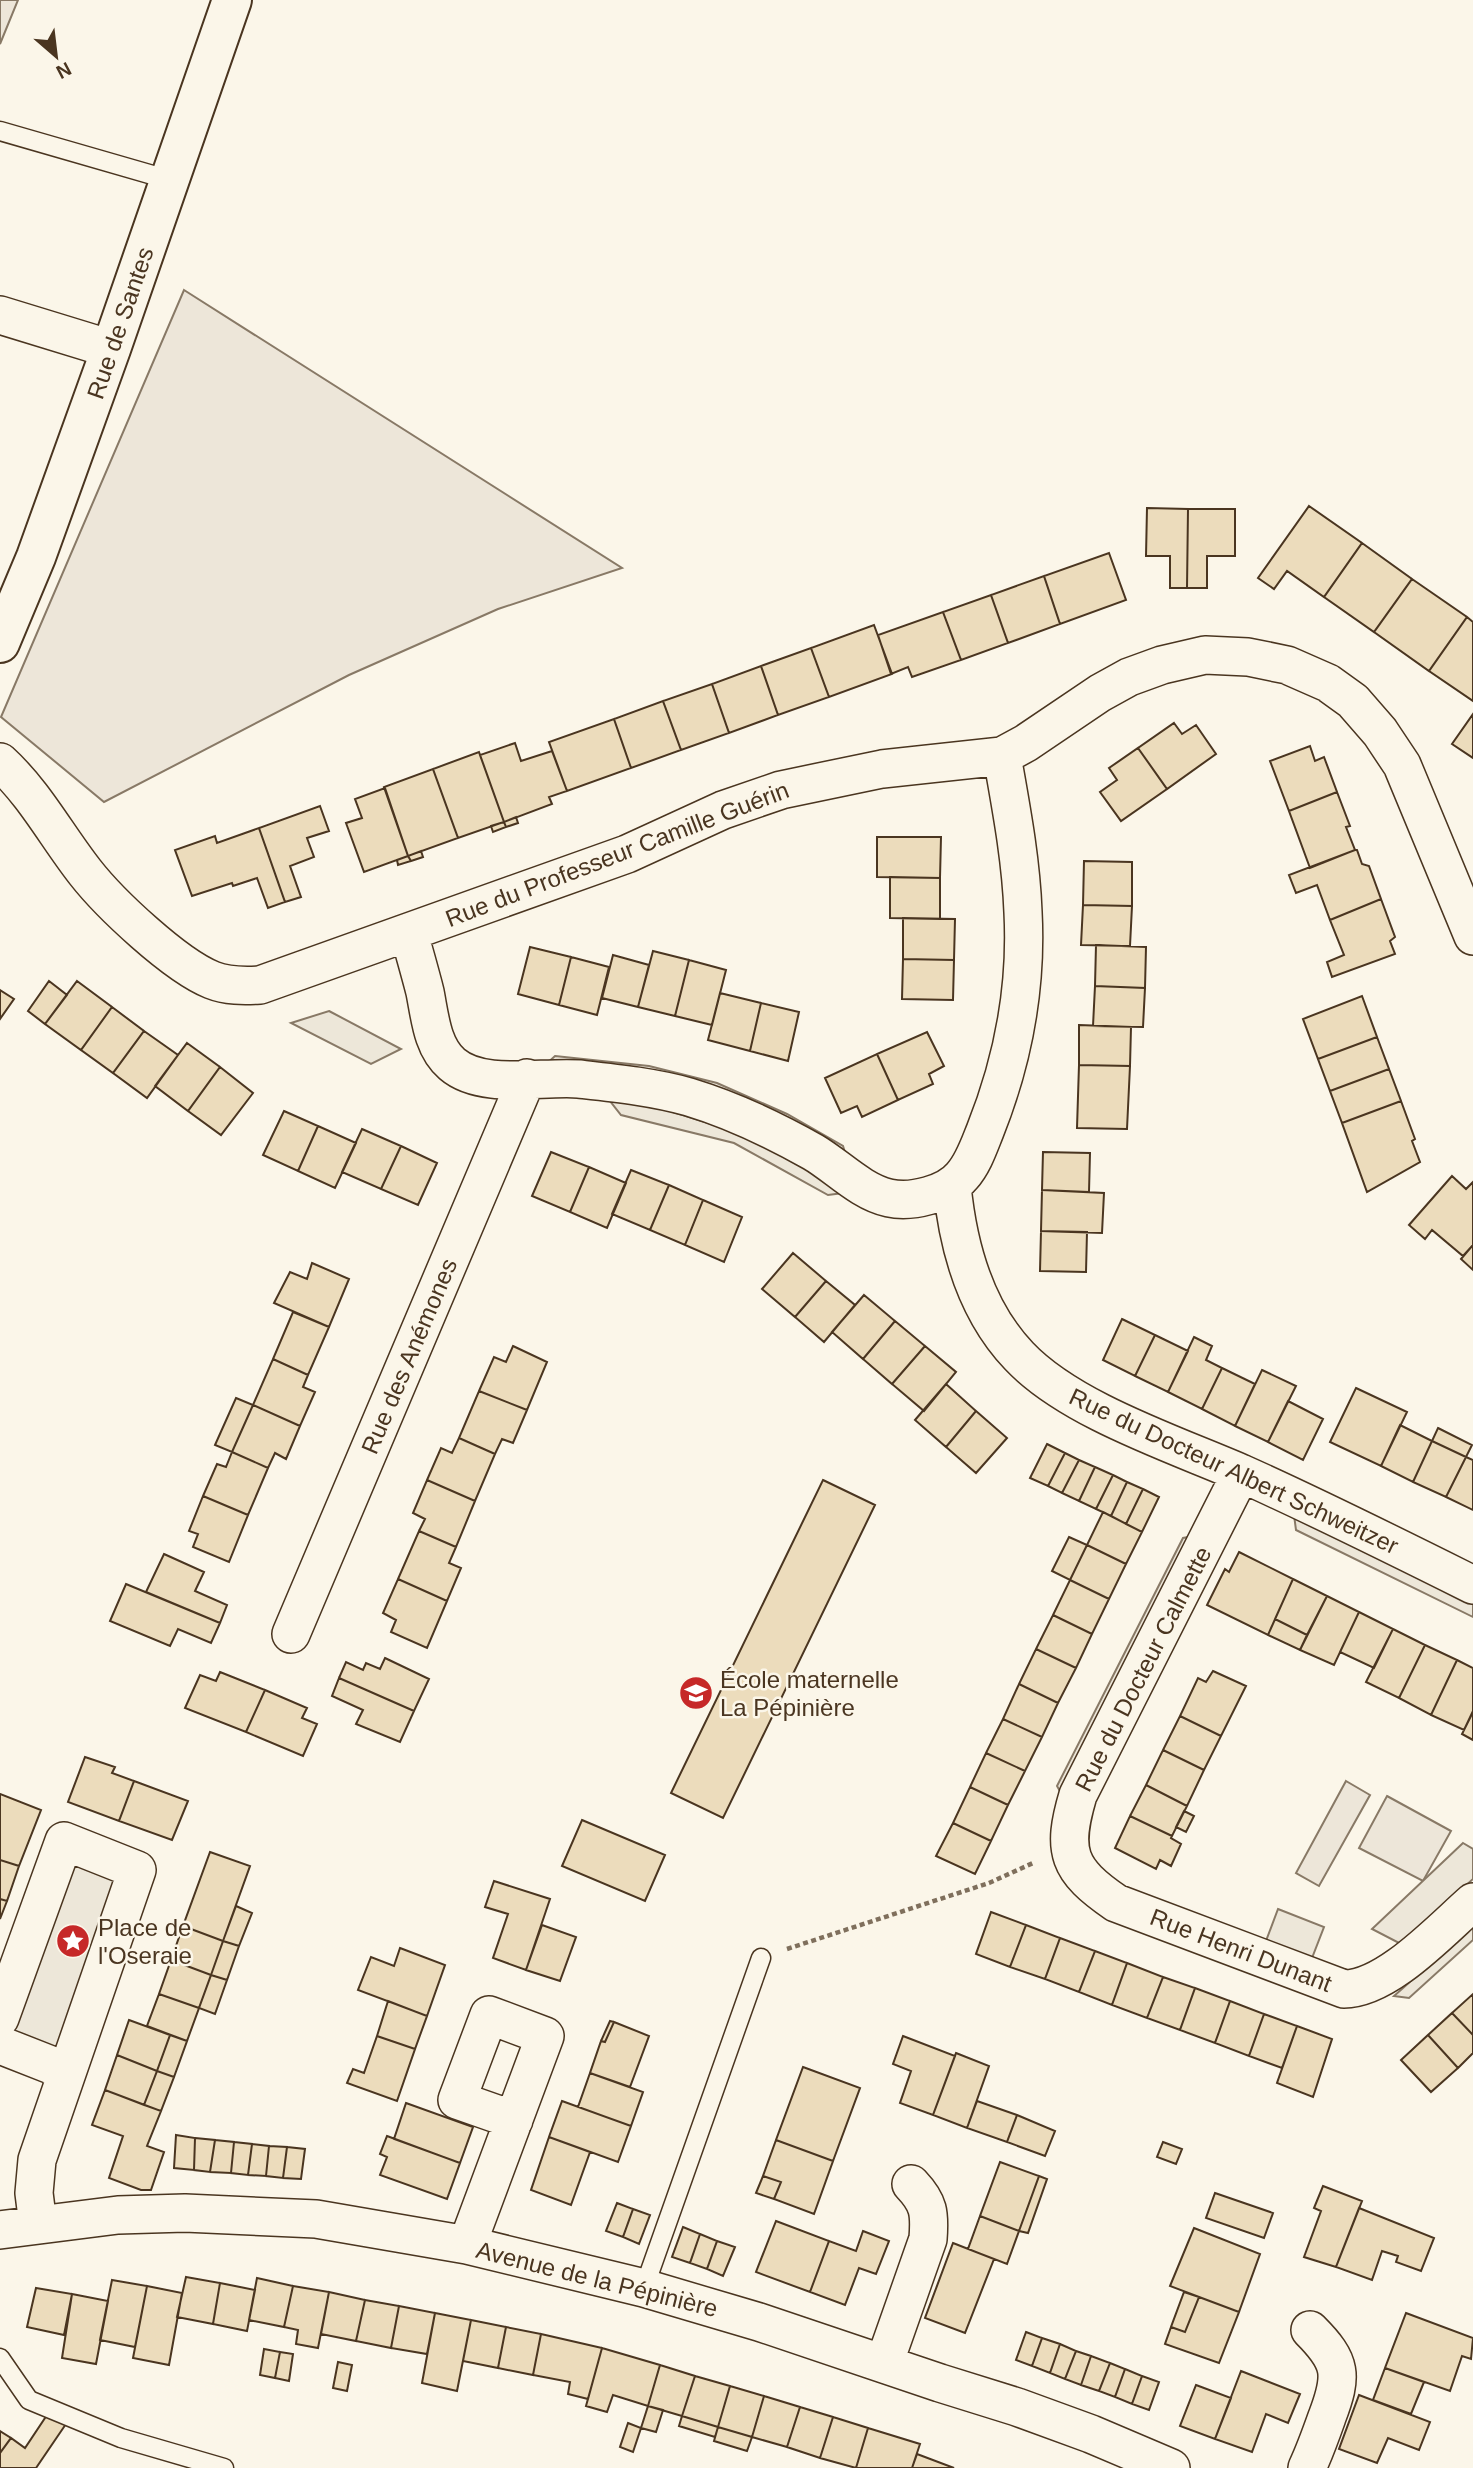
<svg xmlns="http://www.w3.org/2000/svg" width="1473" height="2468" viewBox="0 0 1473 2468" font-family="Helvetica,sans-serif">
  <rect width="100%" height="100%" fill="#fbf6e9"/>
  <!-- green -->
  <path fill="#ede6d9" stroke="#887966" stroke-width="2" d="M0 0H18L0 44Z
    M184 290 622 568 498 609 349 675 104 802 1 717Z
    M1346 1781 1370 1795 1319 1886 1296 1873Z
    M1387 1796 1451 1831 1423 1881 1359 1848Z"/>
  <!-- parking -->
  <path fill="#ede7d9" stroke="#887966" stroke-width="2" d="M329 1011 401 1049 371 1064 291 1023Z
    M555 1056 649 1066 717 1083 787 1114 843 1146 847 1159 544 1066Z
    M610 1101 657 1107 743 1134 793 1159 843 1193 828 1195 734 1143 621 1115Z
    M1294 1515 1473 1604V1617L1296 1530Z
    M1199 1535 1065 1800 1057 1786 1183 1538Z
    M66 1836 146 1864 67 2077 0 2052Z
    M1463 1843 1473 1849V1879L1401 1944 1372 1929Z
    M1278 1909 1324 1927 1312 1958 1266 1941Z
    M1473 1926V1940L1409 1998 1394 1996Z"/>
  <!-- building -->
  <path fill="#ecdcbc" stroke="#4a3520" stroke-width="2" d="M1309 506 1362 543 1324 597 1287 571 1274 589 1258 578Z
    M1147 508 1188 509 1187 588H1170V556H1146Z
    M1188 509H1235V556H1207V588H1187Z
    M1362 543 1412 579 1374 632 1324 597Z
    M1109 553 1126 600 1060 624 1044 576Z
    M1044 576 1060 624 1008 643 991 595Z
    M1412 579 1467 617 1429 671 1374 632Z
    M991 595 1008 643 961 660 943 612Z
    M943 612 961 660 912 677 908 667 891 674 878 635Z
    M1467 617 1473 622V701L1429 671Z
    M874 625 892 674 829 697 811 648Z
    M811 648 829 697 778 715 761 666Z
    M761 666 778 715 729 733 712 684Z
    M712 684 729 733 681 750 663 701Z
    M663 701 681 750 631 768 614 719Z
    M1473 714V758L1452 744Z
    M614 719 631 768 567 791 549 742Z
    M1174 723 1182 734 1196 725 1216 754 1167 789 1138 748Z
    M515 743 521 761 552 751 567 791 549 797 552 804 504 822 480 755Z
    M1310 746 1315 761 1324 757 1337 792 1289 811 1270 761Z
    M1138 748 1167 789 1121 821 1100 792 1117 780 1109 768Z
    M479 752 504 822 458 838 433 769Z
    M433 769 458 838 408 856 384 787Z
    M385 788 408 856 364 872 346 823 362 818 355 799Z
    M1337 792 1350 826 1346 827 1355 850 1310 868 1289 811Z
    M320 806 329 831 307 838 314 857 290 866 301 897 285 902 259 828Z
    M516 817 518 823 506 827 504 822Z
    M504 822 506 827 493 832 491 826Z
    M259 828 285 902 268 908 257 878 233 886 232 883 192 896 175 850 215 836 217 843Z
    M877 837H941L940 878 877 877Z
    M1355 850H1357L1362 864 1369 866 1381 899 1330 920 1317 885 1296 893 1289 875Z
    M421 851 423 857 411 861 408 856Z
    M408 856 411 861 398 865 397 860Z
    M1084 861 1132 862V906L1083 905Z
    M890 877 940 878V919L890 918Z
    M1381 899 1395 937 1390 941 1395 954 1332 977 1327 962 1344 955 1330 920Z
    M1083 905 1132 906 1130 946 1081 945Z
    M903 918 955 919 954 960 903 959Z
    M1096 945 1146 947 1145 988 1095 986Z
    M530 947 571 957 559 1005 518 994Z
    M653 951 689 960 675 1016 638 1007Z
    M613 955 649 965 638 1007 602 998Z
    M571 957 609 967 597 1015 559 1005Z
    M903 959 954 960 953 1000 902 999Z
    M689 960 726 970 712 1025 675 1016Z
    M49 981 67 995 45 1024 28 1011Z
    M77 981 112 1007 81 1050 45 1024Z
    M1095 986 1145 988 1143 1027 1093 1026Z
    M0 990 14 999 0 1019Z
    M720 993 761 1003 750 1051 708 1040Z
    M1362 996 1377 1037 1318 1059 1303 1019Z
    M761 1003 799 1012 788 1061 750 1051Z
    M112 1007 144 1031 113 1073 81 1050Z
    M1079 1025 1131 1027 1130 1066 1079 1065Z
    M144 1031 178 1055 147 1098 113 1073Z
    M927 1032 944 1066 929 1074 933 1084 898 1100 877 1054Z
    M1377 1037 1389 1069 1330 1091 1318 1059Z
    M187 1043 220 1067 188 1111 155 1086Z
    M877 1054 898 1100 862 1117 857 1106 841 1113 825 1078Z
    M1079 1065 1130 1066 1127 1129 1077 1128Z
    M220 1067 253 1093 221 1135 188 1111Z
    M1389 1069 1401 1101 1342 1123 1330 1091Z
    M1401 1101 1415 1139 1412 1141 1420 1162 1367 1192 1342 1123Z
    M284 1111 318 1126 298 1171 263 1155Z
    M318 1126 356 1143 335 1188 298 1171Z
    M362 1129 401 1146 381 1189 342 1172Z
    M401 1146 437 1163 418 1205 381 1189Z
    M551 1152 589 1167 570 1212 532 1196Z
    M1043 1152 1090 1153 1089 1192 1042 1190Z
    M589 1167 626 1183 607 1228 570 1212Z
    M631 1170 669 1185 650 1230 612 1214Z
    M1452 1176 1466 1189 1473 1182V1245L1463 1256 1432 1230 1425 1239 1409 1225Z
    M669 1185 703 1200 685 1245 650 1230Z
    M1042 1190 1104 1193 1102 1233 1041 1231Z
    M703 1200 742 1217 724 1262 685 1245Z
    M1041 1231 1087 1232 1086 1272 1040 1271Z
    M1473 1245V1270L1461 1259Z
    M793 1253 826 1281 795 1317 762 1289Z
    M312 1263 349 1279 329 1327 274 1303 290 1272 307 1279Z
    M826 1281 855 1305 824 1342 795 1317Z
    M864 1295 895 1321 863 1359 832 1332Z
    M293 1312 329 1327 308 1375 273 1359Z
    M1122 1319 1155 1335 1135 1376 1103 1360Z
    M895 1321 925 1346 892 1384 863 1359Z
    M1155 1335 1188 1351 1168 1392 1135 1376Z
    M1194 1337 1212 1346 1206 1360 1222 1368 1202 1409 1168 1392Z
    M513 1346 547 1362 527 1410 479 1391 494 1357 506 1362Z
    M925 1346 956 1372 924 1411 892 1384Z
    M273 1359 308 1375 303 1387 315 1392 300 1426 253 1405Z
    M1222 1368 1255 1384 1235 1426 1202 1409Z
    M1262 1370 1296 1386 1268 1442 1235 1426Z
    M946 1384 976 1411 946 1447 915 1420Z
    M1356 1388 1407 1412 1381 1466 1330 1442Z
    M479 1391 527 1410 513 1443 502 1439 495 1454 459 1438Z
    M236 1398 253 1405 232 1452 215 1445Z
    M1288 1401 1323 1419 1303 1460 1268 1442Z
    M253 1405 300 1426 286 1459 275 1453 268 1468 232 1452Z
    M976 1411 1007 1438 976 1473 946 1447Z
    M1400 1425 1432 1441 1413 1482 1381 1466Z
    M1438 1428 1472 1445 1466 1457 1432 1441Z
    M459 1438 495 1454 475 1501 427 1480 441 1448 452 1453Z
    M1432 1441 1466 1457 1446 1497 1413 1482Z
    M1047 1444 1065 1453 1048 1486 1030 1478Z
    M232 1452 268 1468 248 1515 203 1496 217 1464 226 1467Z
    M1065 1453 1079 1460 1062 1493 1048 1486Z
    M1466 1457 1473 1460V1510L1446 1497Z
    M1079 1460 1095 1467 1079 1501 1062 1493Z
    M1095 1467 1113 1475 1096 1509 1079 1501Z
    M1113 1475 1127 1482 1111 1516 1096 1509Z
    M427 1480 475 1501 456 1547 419 1531 425 1519 413 1513Z
    M823 1480 875 1505 723 1818 671 1793Z
    M1127 1482 1143 1489 1126 1524 1111 1516Z
    M1143 1489 1159 1497 1142 1532 1126 1524Z
    M203 1496 248 1515 229 1562 193 1547 198 1534 189 1531Z
    M1103 1512 1142 1532 1126 1564 1087 1545Z
    M419 1531 456 1547 449 1563 461 1568 447 1601 398 1579Z
    M1069 1537 1087 1545 1070 1580 1052 1571Z
    M1087 1545 1126 1564 1109 1599 1070 1580Z
    M1239 1552 1293 1579 1268 1635 1207 1605 1225 1569 1229 1572Z
    M164 1554 204 1572 195 1591 227 1605 220 1623 146 1592Z
    M398 1579 447 1601 427 1648 391 1632 396 1620 383 1613Z
    M1293 1579 1327 1596 1307 1635 1275 1619Z
    M1070 1580 1109 1599 1092 1634 1053 1615Z
    M126 1584 220 1623 211 1643 178 1629 170 1646 110 1621Z
    M1327 1596 1359 1612 1334 1665 1300 1650Z
    M1359 1612 1393 1629 1374 1668 1340 1652Z
    M1053 1615 1092 1634 1076 1668 1036 1649Z
    M1275 1619 1307 1635 1300 1650 1268 1635Z
    M1393 1629 1425 1645 1399 1698 1366 1682Z
    M1425 1645 1457 1660 1431 1715 1399 1698Z
    M1036 1649 1076 1668 1058 1703 1019 1684Z
    M385 1658 429 1679 414 1711 339 1678 346 1662 363 1670 366 1663 380 1669Z
    M1457 1660 1473 1668V1711L1464 1730 1431 1715Z
    M1213 1671 1246 1686 1221 1736 1180 1716 1198 1678 1206 1682Z
    M220 1672 265 1690 246 1732 185 1708 200 1675 216 1681Z
    M339 1678 414 1711 400 1742 356 1724 363 1710 332 1696Z
    M1019 1684 1058 1703 1042 1737 1003 1719Z
    M265 1690 307 1708 302 1718 317 1724 303 1756 246 1732Z
    M1473 1712V1740L1462 1734Z
    M1180 1716 1221 1736 1204 1770 1163 1750Z
    M1003 1719 1042 1737 1025 1771 986 1753Z
    M1163 1750 1204 1770 1187 1806 1146 1785Z
    M986 1753 1025 1771 1008 1805 970 1787Z
    M85 1757 115 1767 112 1773 134 1781 119 1821 68 1802Z
    M134 1781 188 1801 172 1840 119 1821Z
    M1146 1785 1187 1806 1172 1836 1130 1816Z
    M970 1787 1008 1805 991 1841 953 1823Z
    M0 1794 41 1810 19 1866 0 1860Z
    M1184 1811 1194 1816 1186 1832 1176 1827Z
    M1130 1816 1172 1836 1171 1838 1181 1844 1171 1866 1160 1860 1156 1869 1115 1848Z
    M582 1820 665 1855 645 1901 562 1866Z
    M953 1823 991 1841 975 1874 936 1856Z
    M210 1852 250 1866 223 1941 183 1926Z
    M0 1860 19 1866 7 1901 0 1899Z
    M494 1881 550 1899 526 1970 493 1958 508 1914 485 1907Z
    M0 1899 7 1901 0 1919Z
    M236 1906 252 1913 239 1946 223 1941Z
    M991 1912 1026 1925 1010 1967 976 1954Z
    M542 1925 576 1937 560 1981 526 1970Z
    M1026 1925 1060 1938 1045 1979 1010 1967Z
    M183 1926 223 1941 211 1975 171 1960Z
    M1060 1938 1095 1951 1079 1992 1045 1979Z
    M223 1941 239 1946 227 1980 211 1975Z
    M400 1948 445 1965 427 2016 358 1990 371 1957 394 1966Z
    M1095 1951 1127 1963 1112 2005 1079 1992Z
    M171 1960 211 1975 199 2008 159 1994Z
    M1127 1963 1163 1977 1147 2018 1112 2005Z
    M211 1975 227 1980 215 2014 199 2008Z
    M1163 1977 1195 1988 1180 2030 1147 2018Z
    M1195 1988 1230 2001 1215 2043 1180 2030Z
    M159 1994 199 2008 187 2041 147 2026Z
    M1473 1994V2035L1452 2013Z
    M388 2001 427 2016 415 2049 377 2036Z
    M1230 2001 1264 2014 1249 2056 1215 2043Z
    M1452 2013 1473 2035V2053L1458 2068 1428 2035Z
    M1264 2014 1297 2026 1282 2068 1249 2056Z
    M129 2020 170 2035 157 2071 117 2055Z
    M610 2021 614 2022 605 2042 601 2041Z
    M614 2022 649 2036 630 2087 590 2073 601 2041 605 2042Z
    M1297 2026 1332 2039 1313 2097 1277 2083Z
    M170 2035 187 2041 174 2077 157 2071Z
    M1428 2035 1458 2068 1431 2092 1401 2060Z
    M377 2036 415 2049 397 2101 347 2083 353 2069 364 2073Z
    M903 2036 955 2056 933 2115 900 2103 911 2071 893 2064Z
    M956 2053 989 2066 967 2128 933 2115Z
    M117 2055 157 2071 144 2105 105 2090Z
    M803 2067 860 2088 833 2161 776 2140Z
    M157 2071 174 2077 161 2111 144 2105Z
    M590 2073 643 2092 631 2126 578 2107Z
    M105 2090 161 2111 147 2146 164 2152 151 2190H141L109 2178 123 2136 92 2125Z
    M562 2101 631 2126 618 2162 549 2137Z
    M977 2101 1017 2115 1007 2142 967 2128Z
    M406 2103 473 2127 460 2163 394 2139Z
    M1017 2115 1055 2131 1045 2156 1007 2142Z
    M176 2135 195 2138 194 2170 174 2168Z
    M387 2136 460 2163 447 2199 380 2175 387 2157 380 2154Z
    M549 2137 590 2152 571 2205 531 2190Z
    M195 2138 215 2140 210 2172 194 2170Z
    M215 2140 234 2142 231 2173 210 2172Z
    M776 2140 833 2161 814 2214 774 2199 781 2182 763 2176Z
    M234 2142 252 2144 248 2175 231 2173Z
    M1163 2142 1182 2149 1176 2164 1157 2157Z
    M252 2144 269 2146 266 2176 248 2175Z
    M269 2146 287 2147 283 2178 266 2176Z
    M287 2147 305 2149 301 2179 283 2178Z
    M1000 2162 1039 2176 1019 2231 980 2216Z
    M763 2176 781 2182 774 2199 756 2193Z
    M1039 2176 1047 2179 1028 2233 1019 2231Z
    M1323 2186 1362 2201 1336 2267 1304 2257 1321 2211 1314 2208Z
    M1215 2193 1273 2213 1264 2238 1206 2218Z
    M617 2203 633 2209 623 2237 606 2231Z
    M1359 2208 1434 2238 1421 2271 1396 2262 1398 2256 1382 2251 1372 2280 1336 2267Z
    M633 2209 650 2215 639 2244 623 2237Z
    M980 2216 1019 2231 1007 2264 968 2249Z
    M776 2221 829 2241 810 2292 756 2272Z
    M683 2227 700 2234 690 2263 672 2257Z
    M1194 2228 1260 2254 1239 2312 1170 2286Z
    M863 2231 889 2241 876 2274 859 2268 845 2305 810 2292 829 2241 856 2251Z
    M700 2234 717 2241 707 2269 690 2263Z
    M717 2241 735 2247 723 2276 707 2269Z
    M953 2243 994 2259 965 2333 925 2318Z
    M186 2277 220 2283 213 2324 177 2317Z
    M257 2278 293 2286 284 2327 249 2320Z
    M112 2280 147 2286 135 2347 100 2340Z
    M220 2283 255 2290 247 2331 213 2324Z
    M147 2286 182 2293 169 2365 133 2358Z
    M293 2286 329 2292 318 2348 296 2344 298 2330 284 2327Z
    M36 2288 72 2294 64 2335 27 2327Z
    M329 2292 365 2300 356 2341 321 2334Z
    M1184 2292 1199 2297 1185 2332 1171 2327Z
    M72 2294 108 2301 96 2364 62 2358Z
    M1199 2297 1239 2312 1219 2363 1165 2344 1171 2327 1185 2332Z
    M365 2300 399 2306 391 2348 356 2341Z
    M399 2306 435 2313 427 2354 391 2348Z
    M435 2313 471 2320 457 2391 422 2383Z
    M1406 2313 1473 2338 1471 2359 1462 2356 1450 2391 1385 2368Z
    M471 2320 506 2327 498 2368 463 2361Z
    M506 2327 541 2334 533 2375 498 2368Z
    M1026 2332 1042 2338 1032 2366 1016 2360Z
    M541 2334 602 2348 588 2399 568 2394 570 2382 533 2375Z
    M1042 2338 1060 2344 1050 2373 1032 2366Z
    M1060 2344 1076 2351 1065 2379 1050 2373Z
    M602 2348 660 2365 648 2406 613 2395 607 2412 586 2406Z
    M264 2349 280 2352 275 2378 260 2375Z
    M1076 2351 1091 2356 1081 2385 1065 2379Z
    M280 2352 293 2354 289 2381 275 2378Z
    M1091 2356 1110 2363 1099 2391 1081 2385Z
    M338 2362 352 2365 347 2391 333 2388Z
    M1110 2363 1125 2369 1115 2397 1099 2391Z
    M660 2365 695 2376 682 2416 648 2406Z
    M1385 2368 1424 2382 1411 2414 1373 2400Z
    M1125 2369 1142 2376 1132 2404 1115 2397Z
    M1241 2371 1300 2394 1288 2423 1266 2414 1252 2452 1215 2439Z
    M695 2376 730 2386 718 2427 682 2416Z
    M1142 2376 1159 2382 1149 2410 1132 2404Z
    M1196 2385 1231 2398 1215 2439 1180 2426Z
    M730 2386 764 2396 752 2437 718 2427Z
    M1359 2395 1430 2422 1419 2450 1388 2438 1377 2463 1339 2449Z
    M764 2396 800 2407 787 2447 752 2437Z
    M648 2406 663 2410 656 2432 641 2428Z
    M800 2407 833 2417 820 2458 787 2447Z
    M49 2412 68 2421 36 2468H0V2453L11 2438 25 2448Z
    M682 2416 718 2427 715 2437 679 2426Z
    M833 2417 868 2428 856 2468 820 2458Z
    M628 2423 641 2428 633 2452 620 2447Z
    M718 2427 752 2437 747 2451 714 2441Z
    M868 2428 920 2444 912 2468H856Z
    M0 2431 11 2438 0 2453Z
    M917 2454 954 2468H912Z"/>
  <g fill="none" stroke-linecap="round" stroke-linejoin="round">
    <!-- service casing -->
    <g stroke="#4a3520" stroke-width="21">
      <path id="service" d="M0 131 170 180
        M644 2288 761 1958
        M0 2358 29 2400 121 2438 224 2468"/>
    </g>
    <!-- minor casing -->
    <g stroke="#4a3520" stroke-width="40">
      <path id="minor" d="M0 315 111 349
        M0 762C35 794 56 835 85 872 110 904 175 965 212 980 227 986 243 986 260 985L627 854 723 810 781 790 882 769 1002 756 1026 743 1100 693 1129 677 1162 665 1205 655 1248 657 1287 665 1328 683 1353 701 1380 732 1402 765 1473 936
        M409 933C414 952 420 972 425 992 430 1017 432 1047 452 1064 482 1090 541 1076 579 1079 615 1083 654 1087 689 1097 732 1110 774 1130 813 1152 837 1166 861 1192 889 1198 912 1203 947 1194 962 1176 973 1164 979 1146 985 1131 1013 1061 1027 988 1023 912 1021 859 1011 807 1002 756
        M952 1186C958 1247 976 1311 1019 1356 1070 1410 1174 1444 1243 1474 1321 1509 1397 1547 1473 1585
        M1241 1473 1078 1795C1061 1852 1068 1870 1116 1903L1344 1989C1387 1989 1441 1930 1473 1902
        M291 1634 527 1078
        M0 2018 64 1841 137 1870 37 2160 34 2193 38 2225
        M0 2045 51 2065 66 2075
        M0 2230 118 2215 185 2213 316 2219 467 2245 644 2288 759 2322 940 2383 1017 2407 1091 2434 1171 2468
        M467 2245 545 2036 489 2015 457 2100 514 2120
        M884 2364 928 2239C930 2213 929 2203 911 2184
        M1307 2468C1315 2451 1321 2434 1327 2417 1343 2375 1342 2362 1310 2330"/>
    </g>
    <!-- tertiary casing -->
    <g stroke="#4a3520" stroke-width="42">
      <path id="tertiary" d="M0 643 36 557 111 349 232 0"/>
    </g>
    <!-- path -->
    <path stroke="#7f6f5c" stroke-width="4.5" stroke-dasharray="5 3.5" stroke-linecap="butt" d="M787 1949 989 1883 1033 1863"/>
    <!-- service -->
    <use href="#service" stroke="#fbf6e9" stroke-width="18"/>
    <!-- minor -->
    <use href="#minor" stroke="#fbf6e9" stroke-width="37"/>
    <!-- tertiary -->
    <use href="#tertiary" stroke="#fbf6e9" stroke-width="38"/>
  </g>
  <!-- icons -->
  <defs>
    <g id="school-disc" transform="scale(1.75)"><circle r="9.5" fill="#c62828" stroke="#fbf6e9"/><path d="M0-5L7-2L0 1L-7-2ZM-4 1L0 2.5L4 1V4Q0 6-4 4Z" fill="#fff"/></g>
    <g id="sight-disc" transform="scale(1.75)"><circle r="9.5" fill="#c62828" stroke="#fbf6e9"/><path d="M0-6L1.8-2.2L6-1.7L2.9 1.2L3.7 5.4L0 3.3L-3.7 5.4L-2.9 1.2L-6-1.7L-1.8-2.2Z" fill="#fff"/></g>
  </defs>
  <g fill-rule="evenodd">
    <use href="#school-disc" x="696" y="1693"/>
    <use href="#sight-disc" x="73" y="1941"/>
  </g>
  <g text-anchor="middle" dominant-baseline="central" stroke-width="5" stroke-linejoin="round" paint-order="stroke">
    <!-- street labels -->
    <g font-size="24" fill="#4a3520" stroke="#fbf6e9">
      <text transform="translate(120 323) rotate(-71)">Rue de Santes</text>
      <text transform="translate(617 854) rotate(-21)">Rue du Professeur Camille Guérin</text>
      <text transform="translate(409 1356) rotate(-67)">Rue des Anémones</text>
      <text transform="translate(1234 1471) rotate(25)">Rue du Docteur Albert Schweitzer</text>
      <text transform="translate(1143 1669) rotate(-63)">Rue du Docteur Calmette</text>
      <text transform="translate(1241 1950) rotate(21)">Rue Henri Dunant</text>
      <text transform="translate(597 2279) rotate(14)">Avenue de la Pépinière</text>
    </g>
    <!-- poi labels -->
    <g font-size="24" fill="#4a3520" stroke="#fbf6e9" text-anchor="start">
      <text x="720" y="1679">École maternelle<tspan x="720" dy="28">La Pépinière</tspan></text>
      <text x="98" y="1927">Place de<tspan x="98" dy="28">l'Oseraie</tspan></text>
    </g>
  </g>
  <!-- north arrow -->
  <g transform="translate(56 56) rotate(152)" stroke="#fbf6e9" stroke-width="5" paint-order="stroke">
  <path d="M0-5L12 26L0 18L-12 26Z" fill="#4a3520"/>
  <text y="-10" font-size="19" font-weight="bold" text-anchor="middle" fill="#4a3520">N</text>
  </g>
</svg>
